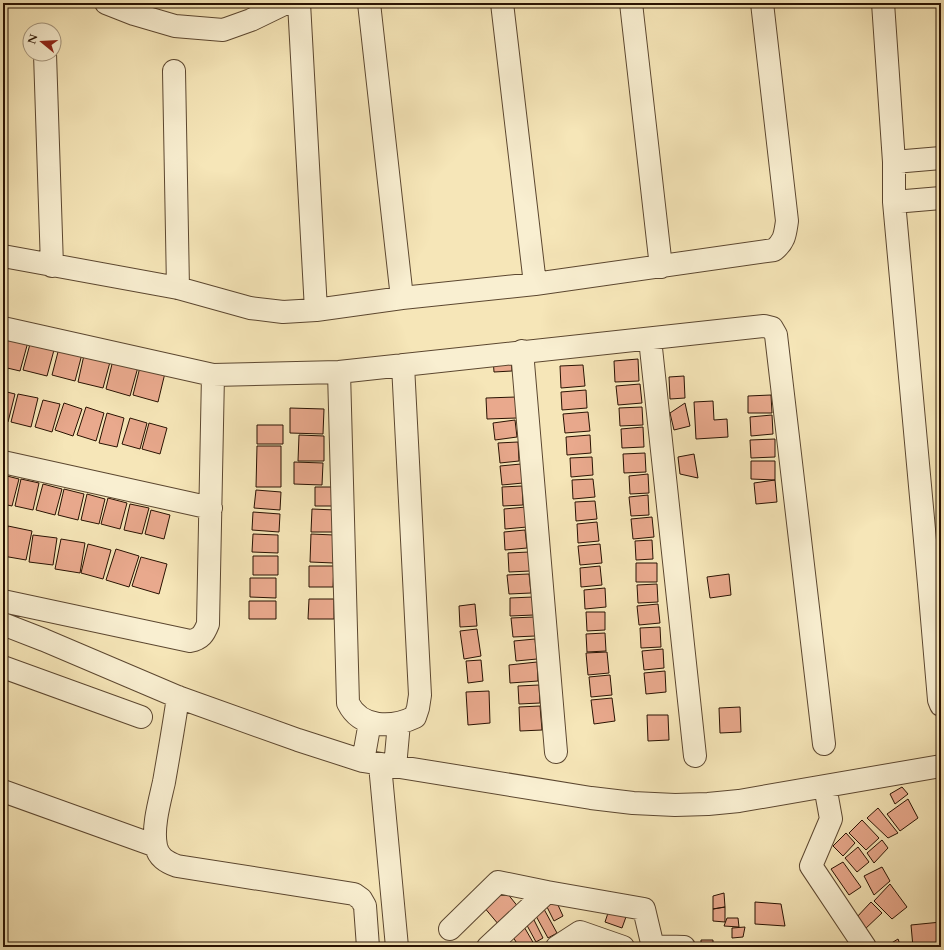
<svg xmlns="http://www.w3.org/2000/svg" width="944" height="950" viewBox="0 0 944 950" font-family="Cardo,serif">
  <rect width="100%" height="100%" fill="#f6e6b8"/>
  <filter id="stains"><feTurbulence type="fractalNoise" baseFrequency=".005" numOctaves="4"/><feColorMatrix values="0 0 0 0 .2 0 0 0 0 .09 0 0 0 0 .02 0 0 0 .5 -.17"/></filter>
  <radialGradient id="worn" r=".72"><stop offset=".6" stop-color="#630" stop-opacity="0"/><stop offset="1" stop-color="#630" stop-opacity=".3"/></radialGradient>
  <!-- building -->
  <path fill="#e9a98d" stroke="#291202" d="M3 339 28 342 20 371 3 367Z
    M30 344 54 350 47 376 23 370Z
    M59 348 82 354 75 381 52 375Z
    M84 355 110 362 103 388 78 382Z
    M511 357 512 371 494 372 493 358Z
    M638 359 639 381 615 382 614 361Z
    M113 360 138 367 130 396 106 389Z
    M583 365 585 386 561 388 560 366Z
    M140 367 165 373 158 402 133 395Z
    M684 376 685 398 670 399 669 377Z
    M640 384 642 403 618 405 616 386Z
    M586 390 587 408 562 410 561 392Z
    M3 391 15 394 8 422 3 420Z
    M18 394 38 398 31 427 11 422Z
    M771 395 772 413H748V396Z
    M516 397 517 418 487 419 486 398Z
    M43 400 60 404 52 432 35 427Z
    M713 401 714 420 727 419 728 437 696 439 694 402Z
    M64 403 82 409 73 436 55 430Z
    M685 403 690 426 674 430 670 413Z
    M86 407 104 413 96 441 77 435Z
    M642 407 643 425 620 426 619 408Z
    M290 408 324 409 323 434 290 433Z
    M588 412 590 431 565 433 563 414Z
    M107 413 124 418 117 447 99 443Z
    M772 415 773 434 751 436 750 417Z
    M130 418 147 423 140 449 122 444Z
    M515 420 517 437 495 440 493 423Z
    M149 423 167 428 160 454 142 449Z
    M257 425H283V444H257Z
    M643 427 644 447 622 448 621 429Z
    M299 435 324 436V461H298Z
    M590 435 591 453 567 455 566 437Z
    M775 439V457L751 458 750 440Z
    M518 442 519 461 500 463 498 443Z
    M257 446H281V487H256Z
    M645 453 646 472 624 473 623 454Z
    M694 454 698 478 680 474 678 457Z
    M592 457 593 475 571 477 570 458Z
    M751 461H775V480L751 479Z
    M294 462 323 463 322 485 294 484Z
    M521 464 523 483 502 485 500 466Z
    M648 474 649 493 630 494 629 476Z
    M3 475 19 479 12 506 3 504Z
    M21 479 39 483 33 510 15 506Z
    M593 479 595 497 573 499 572 480Z
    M775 480 777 502 756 504 754 483Z
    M43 484 62 489 55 515 36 510Z
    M522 486 523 505 503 506 502 487Z
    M315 487H338V506H315Z
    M64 489 84 494 78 520 58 515Z
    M256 490 281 492 280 510 254 508Z
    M87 494 105 499 99 524 81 520Z
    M648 495 649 515 631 516 629 497Z
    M108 498 127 503 120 529 101 524Z
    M595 501 597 519 576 521 575 502Z
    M130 504 149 508 142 534 124 530Z
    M526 507 527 527 505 529 504 509Z
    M312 509 335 510 334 532H311Z
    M151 510 170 515 164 539 145 534Z
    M253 512 280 514 279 532 252 530Z
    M652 517 654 537 633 539 631 519Z
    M597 522 599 541 578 543 577 524Z
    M8 526 32 531 26 560 3 556V549Z
    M525 530 527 548 505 550 504 532Z
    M253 534 278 535V553L252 552Z
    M311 534 334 535V563L310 562Z
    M33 535 57 538 53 565 29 562Z
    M61 539 85 543 80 573 55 569Z
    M652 540 653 559 636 560 635 541Z
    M88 544 111 550 103 579 81 573Z
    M600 544 602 563 580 565 578 546Z
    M116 549 139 556 129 587 106 580Z
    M529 552 530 571 509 572 508 553Z
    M253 556H278V575H253Z
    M141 557 167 564 159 594 132 586Z
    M636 563H657V582H636Z
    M309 566H334L333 587H309Z
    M600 566 602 585 581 587 580 568Z
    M529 574 531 593 509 594 507 575Z
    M729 574 731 595 710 598 707 577Z
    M250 578H276V598L250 597Z
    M657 584 658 602 638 603 637 585Z
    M605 588 606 607 585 609 584 590Z
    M533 597 534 615 510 616V598Z
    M309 599H334V619H308Z
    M249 601H276V619H249Z
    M475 604 477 626 460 627 459 606Z
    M658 604 660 623 639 625 637 606Z
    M586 612H605V630L587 631Z
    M534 617 535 636 513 637 511 618Z
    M660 627 661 647 641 648 640 628Z
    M477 629 481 656 464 659 460 631Z
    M605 633 606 651 587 652 586 634Z
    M535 639 537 659 516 661 514 641Z
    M663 649 664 668 644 670 642 651Z
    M607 652 609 673 588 675 586 653Z
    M481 660 483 681 468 683 466 661Z
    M537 662 538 681 510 683 509 665Z
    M665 671 666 692 646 694 644 673Z
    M610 675 612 695 591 697 589 677Z
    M539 685 540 703 519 704 518 686Z
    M489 691 490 723 468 725 466 692Z
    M612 698 615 721 594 724 591 700Z
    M540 706 542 730 520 731 519 707Z
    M740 707 741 732 720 733 719 708Z
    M647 715H668L669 740 648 741Z
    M902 787 908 794 895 804 890 794Z
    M908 799 918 818 900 831 887 814Z
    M878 808 898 833 888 838 867 818Z
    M862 820 879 838 866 850 849 833Z
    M846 833 855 843 843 856 833 846Z
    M882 840 888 848 874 863 867 853Z
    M858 847 869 862 857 872 845 858Z
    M843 862 861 887 849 895 831 869Z
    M882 867 890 881 874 895 864 876Z
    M499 883 519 908 499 925 478 900Z
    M890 884 907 907 892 919 874 901Z
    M552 892 563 916 554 921 542 897Z
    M724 893 725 907 713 909V896Z
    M539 900 557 933 548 938 530 905Z
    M612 901 631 903 622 928 605 922Z
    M755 902 781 904 785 926 755 924Z
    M871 902 882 913 864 930 855 919Z
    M725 907V922L713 921V909Z
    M531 914 543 938 536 942 523 918Z
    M519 918 534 944 527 947H519L506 925Z
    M727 918H738L739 927 724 926Z
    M941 922V947H913L911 925Z
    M745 927 743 937 732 938V928Z
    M898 939 901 947H885Z
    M701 940H713V947H701Z
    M19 944 34 947H18Z"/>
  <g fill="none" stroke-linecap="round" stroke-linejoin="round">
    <!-- minor casing -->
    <g stroke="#5c4730" stroke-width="24">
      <path id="minor" d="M106 3 134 14 175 26 223 30 251 20 286 3
        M299 3 316 310
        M369 3 402 298
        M502 3 535 284 774 250C785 241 785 234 787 221L762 3
        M631 3 661 267
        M883 3 894 162V202L929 584 941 583
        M45 54 52 266
        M174 71 178 288
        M894 162 941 158
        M894 202 941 198
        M3 256 178 288 250 308 283 312 316 310 402 298 535 284
        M3 328 213 375 339 372 764 326 772 328 776 335 824 744
        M650 339 695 756
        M522 351 556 752
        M339 372 348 703C361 729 392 728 415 717L418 708 420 695 403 365
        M3 462 211 508
        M929 584 939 700 941 705
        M3 601 190 641C201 639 204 634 208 624L213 375
        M3 624 44 640 178 697 298 740 363 761 591 798 633 803 675 805 708 804 739 801 941 766
        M3 667 141 717
        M178 697C174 725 169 753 164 782 160 800 152 827 156 846 158 857 166 862 177 866L354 894 361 899 365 906 368 947
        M363 761 370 722
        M380 765 397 947
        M395 767 399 723
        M825 786 831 819 811 866 865 947
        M3 791 156 846
        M450 929 498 882 547 892
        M653 946 684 947
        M488 947 547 892 644 909 653 947
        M557 947 580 932 623 947"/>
    </g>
    <!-- minor -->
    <use href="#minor" stroke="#f9efd1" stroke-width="22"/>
  </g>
  <!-- margin -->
  <rect width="944" height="950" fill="none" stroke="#f6e6b8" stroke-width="16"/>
  <rect x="4" y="4" width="936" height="942" fill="none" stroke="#291202" stroke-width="2"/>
  <rect x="8" y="8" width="928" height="934" fill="none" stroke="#291202"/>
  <!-- north arrow -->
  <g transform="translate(42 42) rotate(288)"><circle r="19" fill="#f9efd1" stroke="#a6977e"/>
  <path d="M0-3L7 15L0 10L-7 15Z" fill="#8f2418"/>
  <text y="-6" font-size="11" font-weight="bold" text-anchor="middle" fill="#291202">N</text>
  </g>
  <rect width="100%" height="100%" filter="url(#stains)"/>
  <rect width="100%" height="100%" fill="url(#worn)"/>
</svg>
